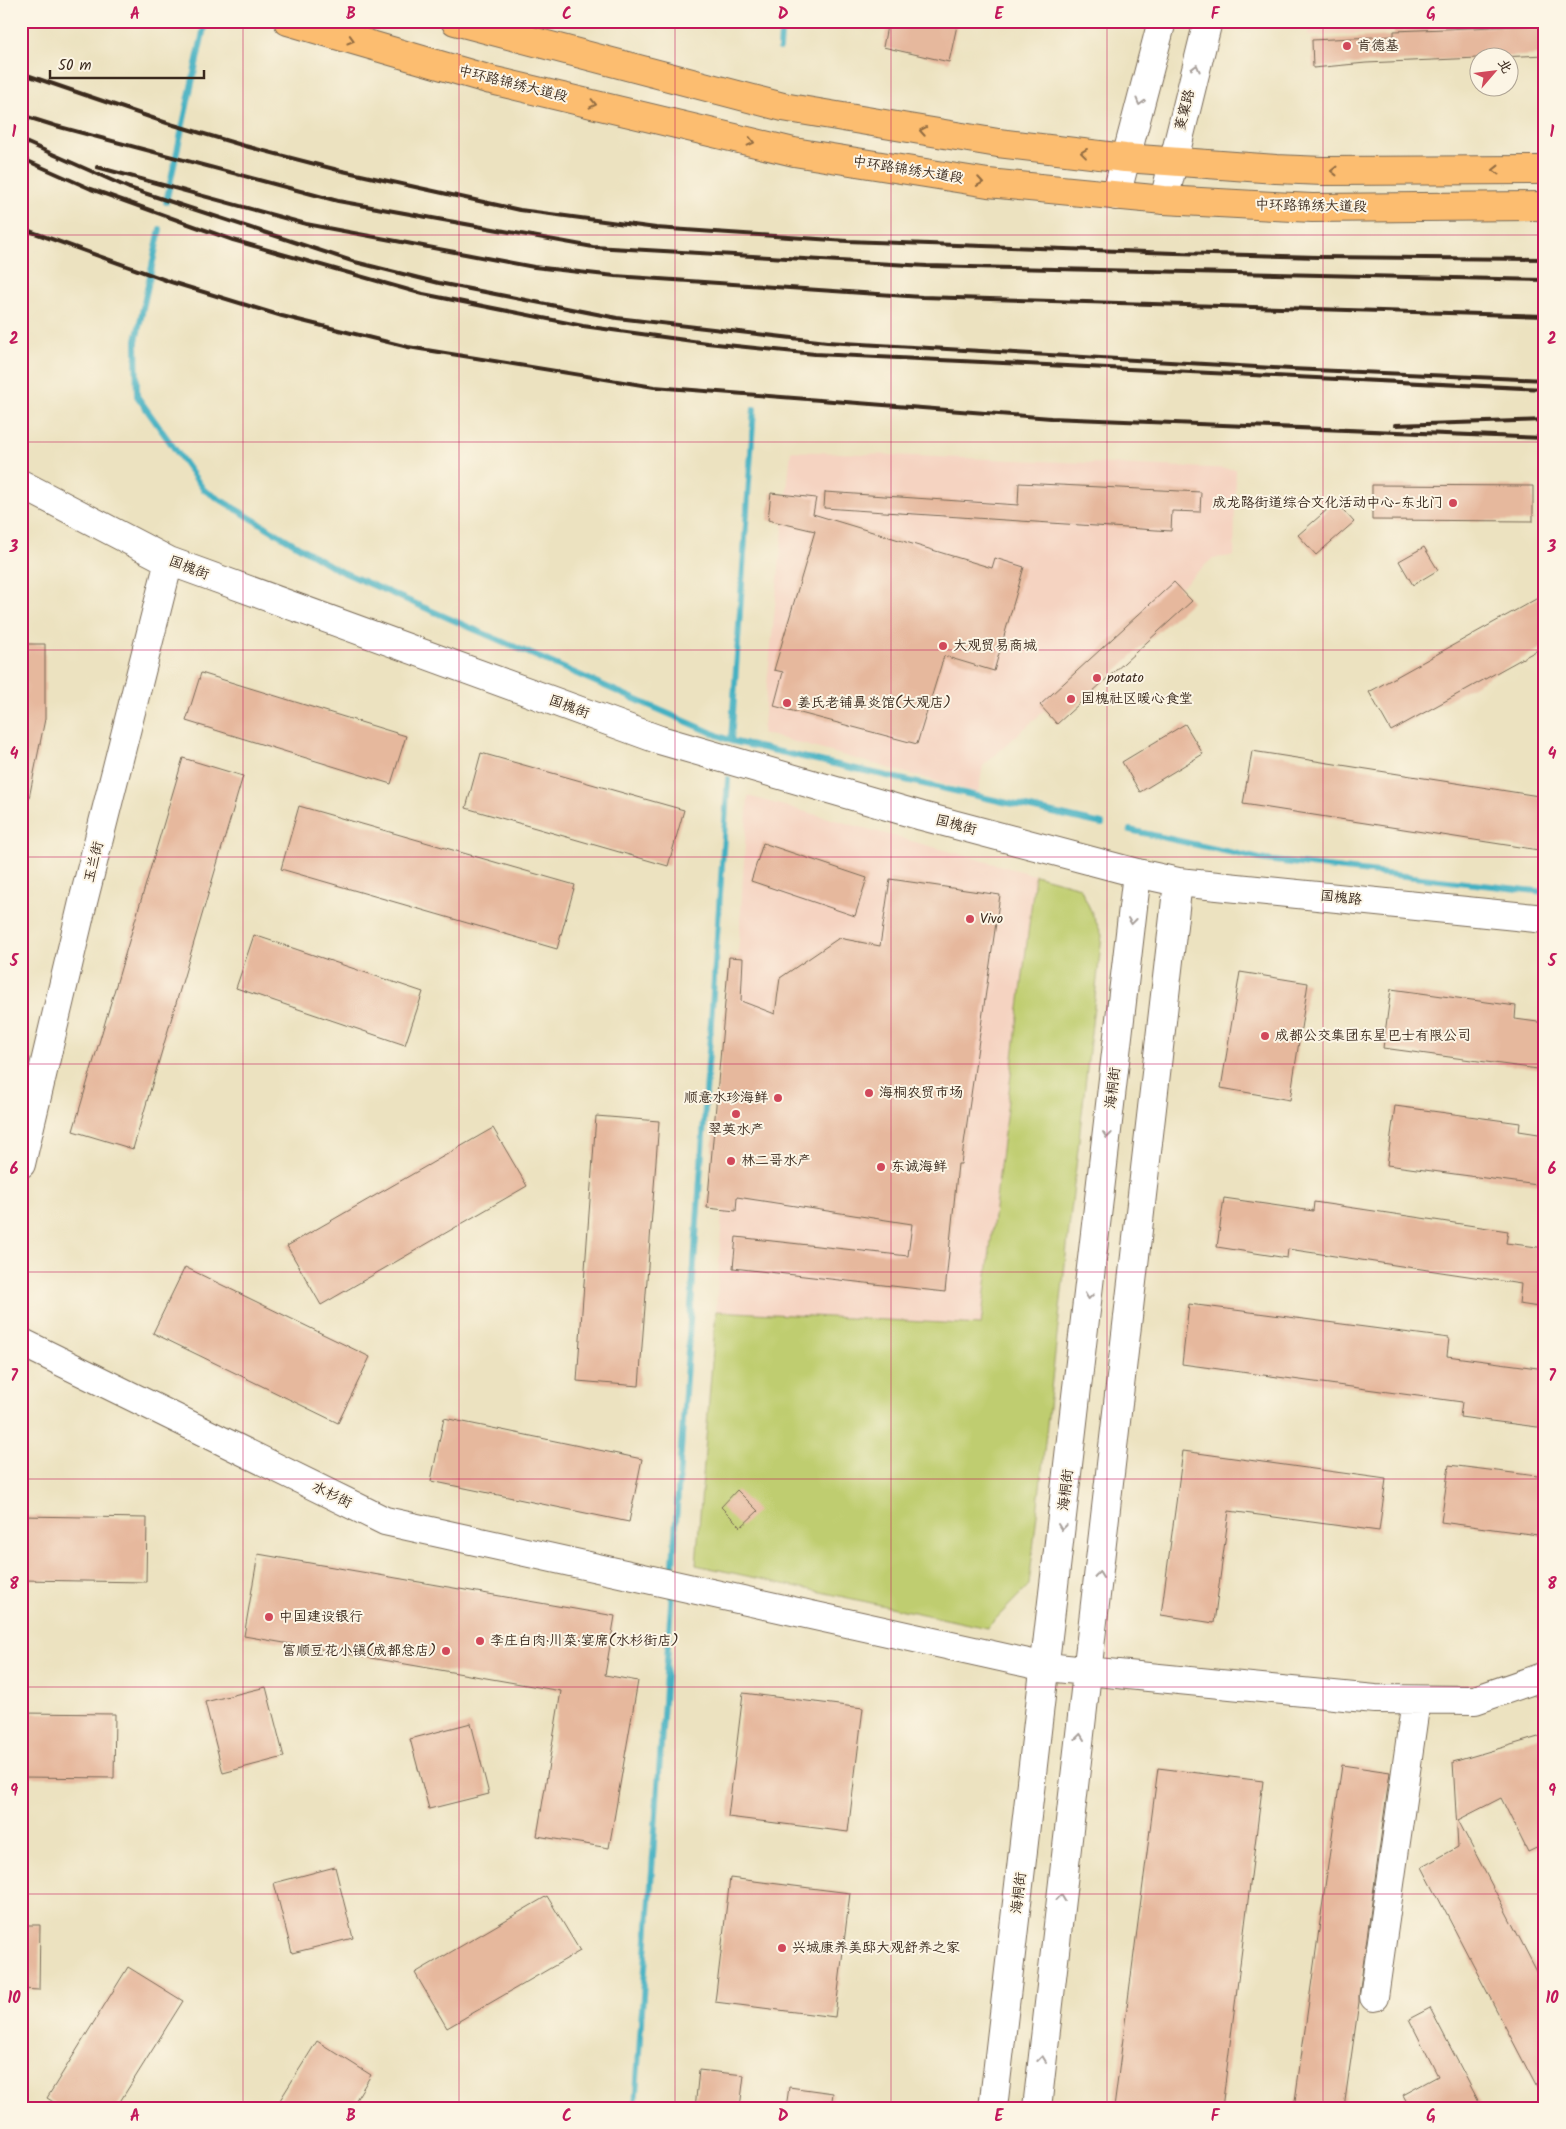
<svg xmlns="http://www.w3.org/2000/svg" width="1566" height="2129" viewBox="0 0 1566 2129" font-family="Kalam,'LXGW WenKai TC',sans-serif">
  <rect width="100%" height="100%" fill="#fcf5e5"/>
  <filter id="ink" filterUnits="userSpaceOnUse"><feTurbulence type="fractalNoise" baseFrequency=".02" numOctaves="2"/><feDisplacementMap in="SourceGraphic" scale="10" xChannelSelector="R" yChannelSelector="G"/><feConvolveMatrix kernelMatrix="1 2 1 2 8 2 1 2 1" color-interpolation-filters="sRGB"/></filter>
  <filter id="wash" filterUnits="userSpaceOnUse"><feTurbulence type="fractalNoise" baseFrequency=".0096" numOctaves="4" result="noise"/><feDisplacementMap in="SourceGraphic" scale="20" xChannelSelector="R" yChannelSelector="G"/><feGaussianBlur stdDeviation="1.12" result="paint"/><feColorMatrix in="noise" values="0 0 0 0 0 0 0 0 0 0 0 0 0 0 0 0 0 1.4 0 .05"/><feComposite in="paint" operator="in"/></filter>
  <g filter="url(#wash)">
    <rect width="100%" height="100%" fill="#ece2c0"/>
    <!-- built -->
    <path fill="#f5d3c1" d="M1308 21H1545V27L1308 36Z
      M791 451 1236 469 1234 556 1213 558 983 766 978 793 762 733Z
      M748 796 1035 875 981 1326 716 1311Z"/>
    <!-- green -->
    <path fill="#bfcd6f" stroke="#7d7c46" d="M1035 875 1080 887 1102 935 1029 1585 987 1628 696 1565 716 1311 981 1325Z"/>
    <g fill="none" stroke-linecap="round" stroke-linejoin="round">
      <!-- stream -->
      <path stroke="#44b1c2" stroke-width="6" d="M780 48 782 21
        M166 202 205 23
        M160 229 136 341 137 396 204 490 338 570 731 741 1102 824
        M731 741 754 409
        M1130 830 1265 860 1545 892
        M672 1578 728 779
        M635 2108 672 1590"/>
    </g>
    <g id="blocks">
      <!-- building -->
      <path fill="#e6b89d" d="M888 21H958L949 62 883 47Z
        M1545 25V55L1366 63 1313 68 1312 40 1394 36V31Z
        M1019 483 1201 492 1200 512 1172 511 1171 531 824 508 825 492 1018 505Z
        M1372 485 1533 486V521L1372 520Z
        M771 493 816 498 813 514 992 568 995 558 1024 567 994 671 944 656 917 744 774 706 783 672 774 670 815 531 768 520Z
        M1336 502 1354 522 1316 555 1298 535Z
        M1424 547 1438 570 1413 585 1399 561Z
        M1174 582 1192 601 1057 724 1040 705Z
        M1545 594V646L1391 731 1369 692Z
        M21 644H45V719L29 798 21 797Z
        M201 673 406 736 391 784 186 721Z
        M1185 724 1203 754 1140 792 1122 762Z
        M1252 751 1545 797V851L1243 804Z
        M481 753 684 810 668 866 466 808Z
        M183 758 243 776 133 1149 73 1131Z
        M299 806 575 885 557 949 281 869Z
        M763 843 867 878 855 916 751 881Z
        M890 879 1000 895 961 1164H958L945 1292 733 1268 736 1237 908 1256 912 1224 737 1197 736 1211 707 1208 729 957 743 958 741 1001 775 1014 780 978 839 938 880 946Z
        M254 935 423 992 405 1045 236 988Z
        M1240 972 1308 983 1290 1100 1221 1088Z
        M1391 989 1516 1006 1515 1019 1545 1023V1070L1383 1048Z
        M1395 1106 1520 1123 1519 1131 1545 1135V1186L1387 1165Z
        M596 1116 659 1121 639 1386 577 1381Z
        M493 1128 527 1186 321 1305 287 1246Z
        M1224 1198 1313 1211 1314 1202 1508 1231 1506 1243 1545 1248V1308L1519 1304 1521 1284 1288 1249 1287 1258 1217 1247Z
        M185 1267 370 1357 338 1423 153 1333Z
        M1189 1304 1449 1338 1447 1356 1545 1369V1428L1460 1417 1462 1402 1182 1364Z
        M444 1418 642 1459 629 1522 431 1481Z
        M1183 1451 1386 1479 1379 1531 1229 1511 1214 1623 1161 1615Z
        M1449 1465 1545 1477V1536L1441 1522Z
        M737 1490 758 1511 741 1527 721 1507Z
        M21 1516 147 1518 146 1582 21 1580Z
        M258 1554 615 1616 605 1675 638 1681 609 1848 537 1836 561 1691 244 1636Z
        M266 1687 284 1757 223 1773 205 1702Z
        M743 1693 863 1708 848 1832 728 1817Z
        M21 1713 115 1714 114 1778 21 1777Z
        M471 1723 489 1794 429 1809 410 1739Z
        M1545 1735V1844L1528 1852 1501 1798 1458 1820 1545 1987V2103L1422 1867 1458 1847 1453 1762Z
        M1342 1765 1390 1772 1359 1995V2002L1344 2108H1294Z
        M1158 1768 1263 1781 1222 2108H1114Z
        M335 1867 353 1938 292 1953 274 1883Z
        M730 1878 850 1893 835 2017 715 2002Z
        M547 1896 580 1951 447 2028 415 1973Z
        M21 1925H40L39 1990 21 1989Z
        M128 1967 183 2001 116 2108H63L47 2098Z
        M1430 2008 1482 2108H1410L1403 2095 1438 2076 1409 2019Z
        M317 2041 371 2075 351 2108H275Z
        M699 2070 744 2075 740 2108H695Z
        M789 2087 833 2093 831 2108H786Z"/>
    </g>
  </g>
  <g filter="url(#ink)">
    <use href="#blocks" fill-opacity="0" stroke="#796a57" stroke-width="1"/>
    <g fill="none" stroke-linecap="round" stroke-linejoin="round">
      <!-- minor casing -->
      <g stroke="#796a57" stroke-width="30">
        <path id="minor" d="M1116 196 1162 21
          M1164 200 1208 21
          M21 484 169 561 660 740 922 816 1137 873 1178 882 1545 919
          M21 1164 83 902 169 561
          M21 1342 385 1521 1046 1667 1375 1699 1475 1700 1545 1676
          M1374 1997 1416 1700
          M993 2108 1137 873
          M1037 2108 1178 882"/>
      </g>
      <!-- major casing -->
      <g stroke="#796a57" stroke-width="30">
        <path id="major" d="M288 21 491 80 794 152 988 183 1164 200 1312 208 1545 206
          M455 21 783 107 998 143 1125 158 1276 169 1323 171 1545 170"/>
      </g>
      <!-- minor -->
      <use href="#minor" stroke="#fff" stroke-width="28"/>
      <!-- major -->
      <use href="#major" stroke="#fcbd6f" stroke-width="28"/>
      <!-- rail -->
      <path stroke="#3b2a1e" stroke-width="4" d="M21 73 167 123 245 146 338 170 520 210 656 228 847 241 1175 253 1319 257 1545 259
        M21 115 56 126 338 201 593 247 927 266 1545 280
        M21 140 129 188 355 262 439 283 617 318 827 342 1291 369 1545 380
        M21 158 91 189 233 240 423 294 583 326 707 343 815 354 1545 389
        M97 167 306 224 534 267 615 276 922 297 1545 316
        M21 228 171 282 282 316 408 347 654 387 1051 418 1545 438
        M1395 425 1545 420"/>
    </g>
    <!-- one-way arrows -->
    <defs><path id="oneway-chevron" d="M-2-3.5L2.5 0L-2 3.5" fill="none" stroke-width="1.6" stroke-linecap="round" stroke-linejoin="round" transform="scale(1.25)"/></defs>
    <g stroke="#926c42">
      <use href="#oneway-chevron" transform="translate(351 40) rotate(16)"/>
      <use href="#oneway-chevron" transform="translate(593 104) rotate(13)"/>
      <use href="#oneway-chevron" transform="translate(923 131) rotate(-170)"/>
      <use href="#oneway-chevron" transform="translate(751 142) rotate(13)"/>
      <use href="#oneway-chevron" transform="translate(1084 153) rotate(-173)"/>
      <use href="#oneway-chevron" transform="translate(1496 170) rotate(180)"/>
      <use href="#oneway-chevron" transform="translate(1334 171) rotate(180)"/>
      <use href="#oneway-chevron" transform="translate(980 182) rotate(9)"/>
    </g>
    <g stroke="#a79f9a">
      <use href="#oneway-chevron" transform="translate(1196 68) rotate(-76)"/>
      <use href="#oneway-chevron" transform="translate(1140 102) rotate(105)"/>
      <use href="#oneway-chevron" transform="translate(1132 921) rotate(97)"/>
      <use href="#oneway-chevron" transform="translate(1107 1135) rotate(97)"/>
      <use href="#oneway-chevron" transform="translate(1089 1296) rotate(97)"/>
      <use href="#oneway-chevron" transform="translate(1062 1527) rotate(97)"/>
      <use href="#oneway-chevron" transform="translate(1099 1575) rotate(-83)"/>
      <use href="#oneway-chevron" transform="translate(1080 1737) rotate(-83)"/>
      <use href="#oneway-chevron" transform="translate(1061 1898) rotate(-83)"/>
      <use href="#oneway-chevron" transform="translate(1042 2059) rotate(-83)"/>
    </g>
  </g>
  <!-- grid -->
  <path fill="none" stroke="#c2185b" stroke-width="1" stroke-opacity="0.55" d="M243 21V2108M459 21V2108M675 21V2108M891 21V2108M1107 21V2108M1323 21V2108M21 235H1545M21 442H1545M21 650H1545M21 857H1545M21 1064H1545M21 1272H1545M21 1479H1545M21 1687H1545M21 1894H1545"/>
  <!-- markers -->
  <g fill="#d1495b" stroke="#fcf5e5" stroke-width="2">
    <circle cx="1347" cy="46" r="5"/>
    <circle cx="1453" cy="503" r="5"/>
    <circle cx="943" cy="646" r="5"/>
    <circle cx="1097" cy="678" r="5"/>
    <circle cx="1071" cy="699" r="5"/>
    <circle cx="787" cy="703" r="5"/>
    <circle cx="970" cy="919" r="5"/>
    <circle cx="1265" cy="1036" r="5"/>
    <circle cx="869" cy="1093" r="5"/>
    <circle cx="778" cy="1098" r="5"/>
    <circle cx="736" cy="1114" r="5"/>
    <circle cx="731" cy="1161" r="5"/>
    <circle cx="881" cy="1167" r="5"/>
    <circle cx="269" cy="1617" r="5"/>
    <circle cx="480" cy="1641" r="5"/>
    <circle cx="446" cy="1651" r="5"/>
    <circle cx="782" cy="1948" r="5"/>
  </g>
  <g text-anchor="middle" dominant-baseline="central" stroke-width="4" stroke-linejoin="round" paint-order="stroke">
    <!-- poi labels -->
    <g font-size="14" fill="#3b2a1e" stroke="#fcf5e5" text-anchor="start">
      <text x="1357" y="46">肯德基</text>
      <text x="1443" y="503" text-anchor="end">成龙路街道综合文化活动中心-东北门</text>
      <text x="953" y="646">大观贸易商城</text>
      <text x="1107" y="678">potato</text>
      <text x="1081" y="699">国槐社区暖心食堂</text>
      <text x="797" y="703">姜氏老铺鼻炎馆(大观店)</text>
      <text x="980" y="919">Vivo</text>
      <text x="1275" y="1036">成都公交集团东星巴士有限公司</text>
      <text x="879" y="1093">海桐农贸市场</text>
      <text x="768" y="1098" text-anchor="end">顺意水珍海鲜</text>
      <text x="736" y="1130" text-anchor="middle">翠英水产</text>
      <text x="741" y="1161">林二哥水产</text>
      <text x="891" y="1167">东诚海鲜</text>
      <text x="279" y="1617">中国建设银行</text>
      <text x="490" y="1641">李庄白肉·川菜·宴席(水杉街店)</text>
      <text x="436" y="1651" text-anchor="end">富顺豆花小镇(成都总店)</text>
      <text x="792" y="1948">兴城康养美邸大观舒养之家</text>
    </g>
    <!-- street labels -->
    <g font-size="14" fill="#3b2a1e" stroke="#fcf5e5">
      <text transform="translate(513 84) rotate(14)">中环路锦绣大道段</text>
      <text transform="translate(1185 110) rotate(-76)">菱窠路</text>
      <text transform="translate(908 170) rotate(9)">中环路锦绣大道段</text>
      <text transform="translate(1311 206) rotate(1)">中环路锦绣大道段</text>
      <text transform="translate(189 568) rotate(21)">国槐街</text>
      <text transform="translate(569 707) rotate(20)">国槐街</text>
      <text transform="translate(956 825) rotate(15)">国槐街</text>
      <text transform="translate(94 862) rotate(-76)">玉兰街</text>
      <text transform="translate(1341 898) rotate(6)">国槐路</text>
      <text transform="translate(1113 1088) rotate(-83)">海桐街</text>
      <text transform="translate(1066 1490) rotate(-83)">海桐街</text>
      <text transform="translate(332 1495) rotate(26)">水杉街</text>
      <text transform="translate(1019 1893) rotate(-83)">海桐街</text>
    </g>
  </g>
  <!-- margin -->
  <rect width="1566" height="2129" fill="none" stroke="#fcf5e5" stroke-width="55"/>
  <!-- north arrow -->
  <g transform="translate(1494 72) rotate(62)"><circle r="24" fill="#fcf5e5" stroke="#afa495"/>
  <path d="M0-4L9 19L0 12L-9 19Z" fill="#d1495b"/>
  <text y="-8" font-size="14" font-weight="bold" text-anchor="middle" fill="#3b2a1e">北</text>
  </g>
  <!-- scale -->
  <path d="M50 70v8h154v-8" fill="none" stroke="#3b2a1e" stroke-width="2.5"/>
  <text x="58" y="70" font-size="15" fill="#3b2a1e" stroke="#fcf5e5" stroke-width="4" paint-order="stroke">50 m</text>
  <rect x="28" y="28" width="1510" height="2074" fill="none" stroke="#c2185b" stroke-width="2"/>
  <g font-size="16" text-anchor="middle" font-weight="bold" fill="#c2185b">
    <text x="135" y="19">A</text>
    <text x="351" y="19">B</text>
    <text x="567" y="19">C</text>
    <text x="783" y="19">D</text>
    <text x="999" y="19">E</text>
    <text x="1215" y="19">F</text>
    <text x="1431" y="19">G</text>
    <text x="14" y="137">1</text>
    <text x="1552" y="137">1</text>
    <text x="14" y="344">2</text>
    <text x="1552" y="344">2</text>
    <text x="14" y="552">3</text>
    <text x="1552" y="552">3</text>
    <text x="14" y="759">4</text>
    <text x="1552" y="759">4</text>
    <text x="14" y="966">5</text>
    <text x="1552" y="966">5</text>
    <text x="14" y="1174">6</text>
    <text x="1552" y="1174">6</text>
    <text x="14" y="1381">7</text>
    <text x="1552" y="1381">7</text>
    <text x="14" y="1589">8</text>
    <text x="1552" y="1589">8</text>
    <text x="14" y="1796">9</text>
    <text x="1552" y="1796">9</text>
    <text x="14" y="2003">10</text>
    <text x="1552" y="2003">10</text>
    <text x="135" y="2121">A</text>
    <text x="351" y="2121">B</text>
    <text x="567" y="2121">C</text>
    <text x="783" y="2121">D</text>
    <text x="999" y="2121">E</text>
    <text x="1215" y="2121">F</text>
    <text x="1431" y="2121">G</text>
  </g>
</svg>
